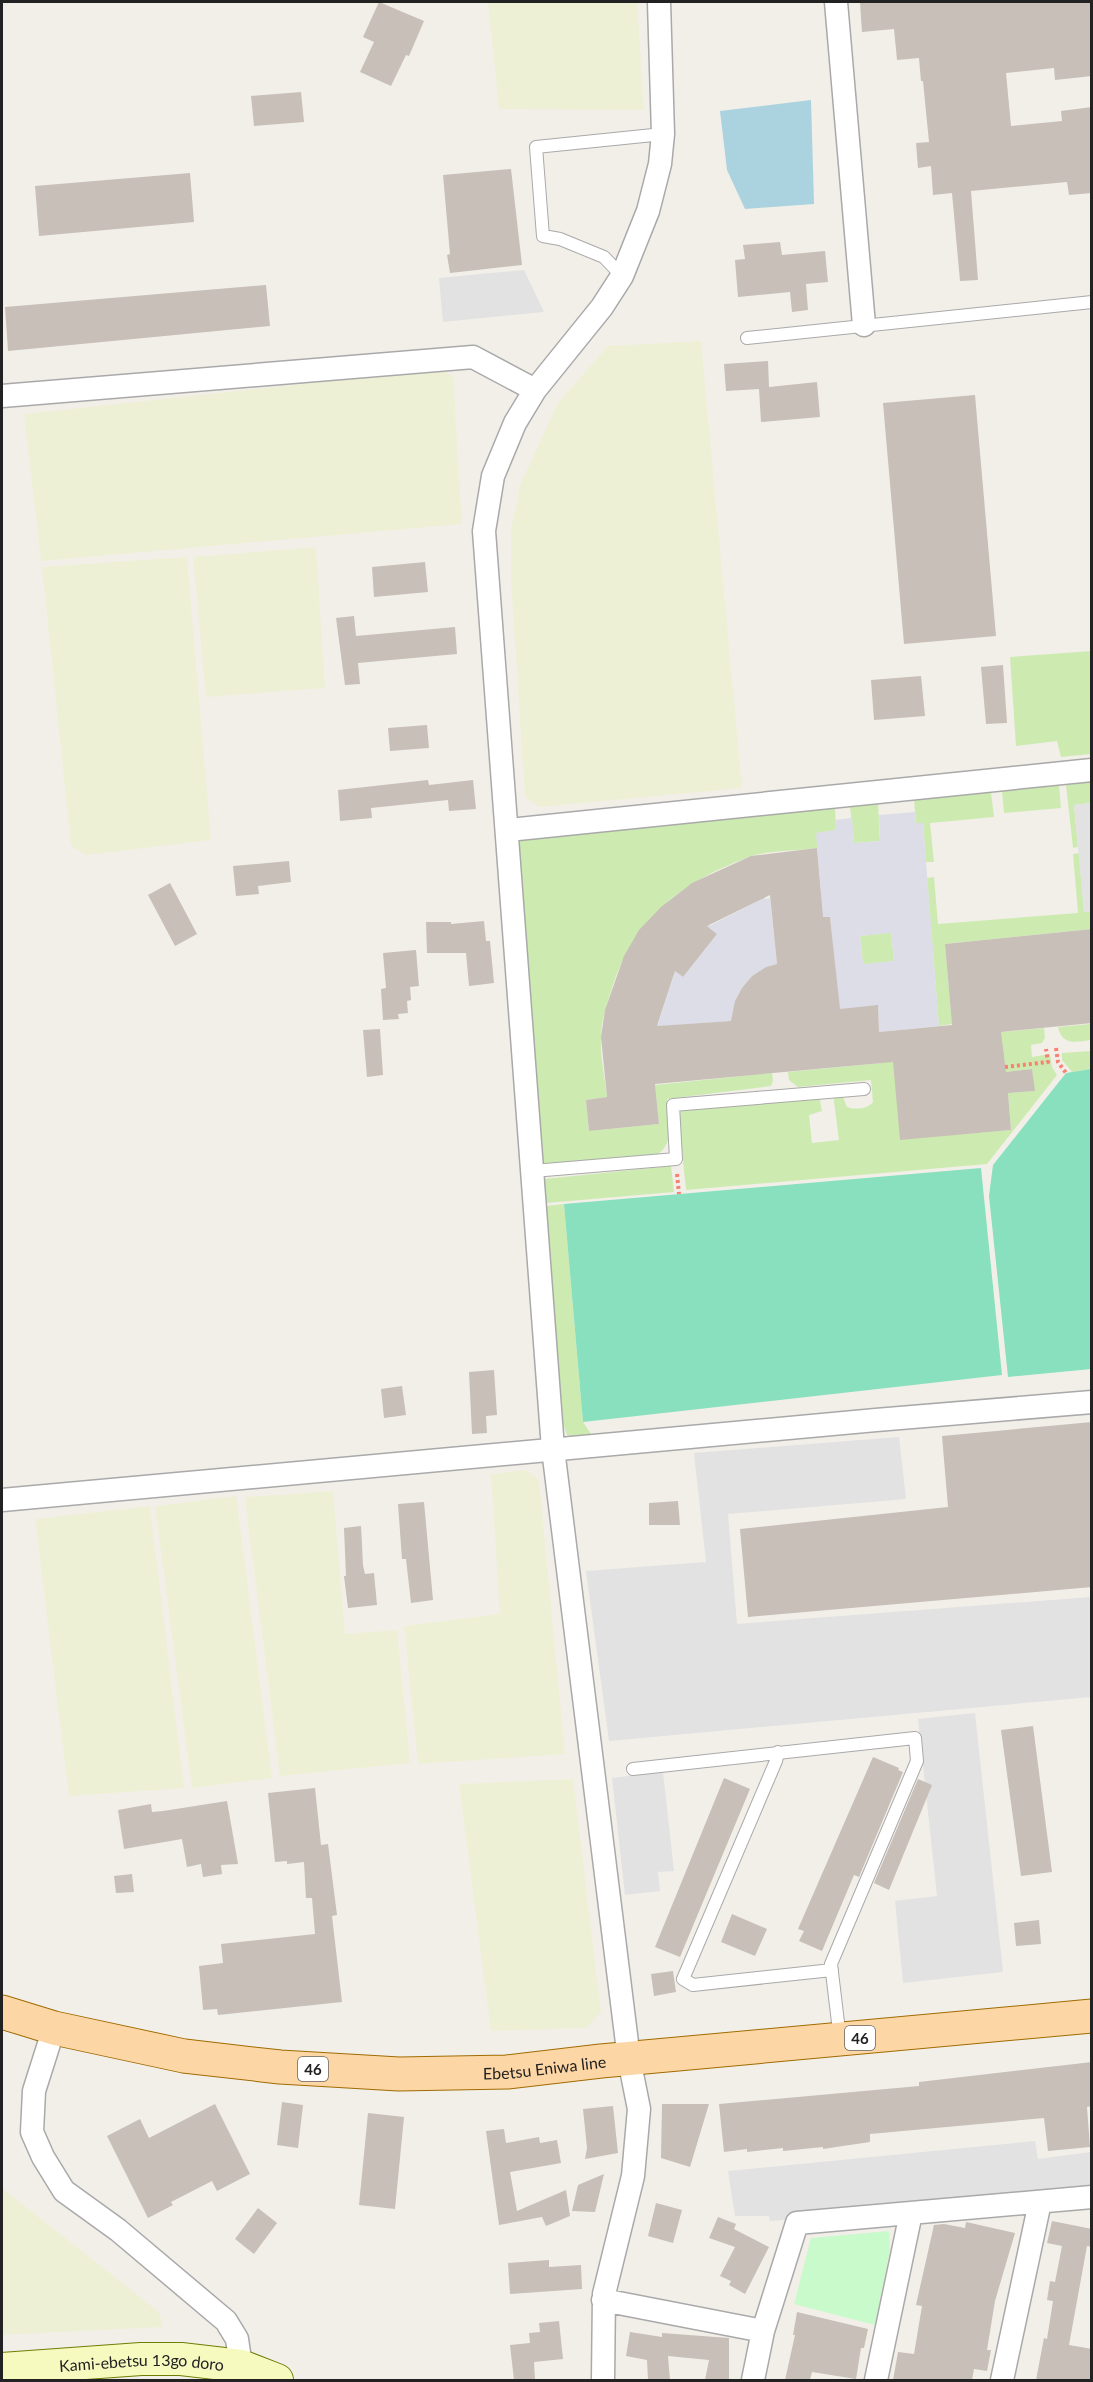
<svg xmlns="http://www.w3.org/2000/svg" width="1093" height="2382" viewBox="0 0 1093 2382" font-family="Lato,sans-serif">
  <rect width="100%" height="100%" fill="#f2efe9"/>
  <!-- farmland -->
  <path fill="#eef0d5" d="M488 2H637L644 110 499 109Z
    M701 341 742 788 539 807 525 797 511 581V530L520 485 558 403 608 346Z
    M441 369 453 377 462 524 41 561 24 414Z
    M316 547 325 688 206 697 193 557Z
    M187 557 211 840 86 855 71 846 42 567Z
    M527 1470 539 1480 565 1754 418 1764 404 1626 500 1614 491 1474Z
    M333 1491 345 1634 397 1630 410 1763 280 1776 245 1497Z
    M236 1496 272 1778 192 1788 155 1506Z
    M150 1506 184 1788 69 1796 35 1519Z
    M573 1779 601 2012 587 2028 491 2031 459 1784Z
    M2 2188 159 2312 163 2327 2 2335Z"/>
  <!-- grass -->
  <path fill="#cdebb0" d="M1091 651V754L1061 757 1057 741 1016 746 1010 657Z
    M1091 782V803L1074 805 1078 847 1073 848 1066 785Z
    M1059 785 1061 808 1004 813 1002 791Z
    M991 792 994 817 930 823 934 862H926L923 823H916L914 800Z
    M878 803 880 841 854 843 850 806Z
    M835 807 836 830 831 832 817 848C795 851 769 850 749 857 681 882 634 918 612 988 607 1004 601 1021 601 1037 600 1057 605 1078 607 1097L586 1100 589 1131 659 1124 655 1085 772 1073 773 1081 771 1086 667 1099C668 1117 676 1145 656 1155L543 1164 519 843 525 836Z
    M1079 853 1084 912 1091 911V929L945 944 952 1024 939 1026 927 878 934 877 938 924 1078 913 1073 854Z
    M891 932 894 961 863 965 860 936Z
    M1091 1024V1040C1076 1042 1062 1046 1058 1027Z
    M1044 1028 1045 1038 1042 1043 1031 1045 1032 1057 1050 1054 1052 1067 1057 1075 987 1164 686 1190 679 1121 681 1111 819 1096 822 1111 809 1115 812 1143 839 1140 833 1094 843 1097 847 1107C855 1110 868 1109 873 1102L871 1080 798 1087 789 1080 788 1072 881 1063 893 1058 901 1139 1011 1130 1008 1093 1034 1091 1032 1069 1006 1072 1003 1053 951 1037Z
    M1091 1051V1069L1072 1072 1062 1060V1053Z
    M671 1166 674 1192 546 1203 544 1179Z
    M564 1204 583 1422 593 1437 578 1439 567 1435 563 1424 546 1206Z"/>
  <!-- park -->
  <path fill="#c8facc" d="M889 2231 890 2250 875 2325 794 2304 811 2238Z"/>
  <!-- pitch -->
  <path fill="#88e0be" d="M1091 1069V1369L1008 1377 989 1196 993 1165 1066 1073Z
    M981 1168 1002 1375 583 1422 564 1204Z"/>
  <!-- parking -->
  <path fill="#e2e2e2" d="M524 270 544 312 443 322 439 278Z
    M1091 803V911L1084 912 1074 805Z
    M899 1437 906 1499 728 1514 737 1624 1091 1597V1697L609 1741 586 1571 706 1562 694 1453Z
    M975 1713 1003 1972 903 1983 895 1901 937 1896 918 1719Z
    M663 1772 674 1871 658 1872 660 1891 625 1895 612 1778Z
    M1035 2141 1038 2159 1091 2152V2191L770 2221 769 2216H735L728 2171Z"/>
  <!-- plaza -->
  <path fill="#dddde8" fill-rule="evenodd" d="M915 812 916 823H923L939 1026 879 1032 878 1006 803 1013 838 994 830 917 796 920 794 896 821 893 816 833 835 830V820L852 818 854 843 880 841 879 815ZM891 933 894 961 863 964 860 936Z
    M764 893 765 899 770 898 777 964 766 967 752 976 742 988 735 1001 733 1021 661 1026 662 1056 653 1024H658L674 975 671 968 683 977 717 934 705 924 711 925 760 900Z"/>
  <!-- water -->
  <path fill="#aad3df" d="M811 100 814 204 745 209 727 170 720 111Z"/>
  <!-- building -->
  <path fill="#c7bfb8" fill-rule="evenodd" d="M379 2 424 21 409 56 406 55 391 86 360 72 374 42 363 37Z
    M860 2H1092V76L1055 80 1054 68 1006 73 1011 126 1062 121 1061 111 1092 107V193L1069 195 1067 182 971 191 978 280 960 281 952 193 933 195 931 166 918 168 916 143 929 142 923 81H921L919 58 897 60 894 29 862 32Z
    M301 92 304 122 254 126 251 96Z
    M511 169 522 265 450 273 447 255 450 254 443 175Z
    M190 173 194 222 39 236 35 186Z
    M780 242 782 255 825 251 828 282 806 284 808 310 792 312 790 292 738 297 735 260 745 259 743 245Z
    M266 285 270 326 8 351 5 307Z
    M768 361 769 387 817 382 820 417 761 422 759 389 726 391 724 364Z
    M975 395 996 636 904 644 883 403Z
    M425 562 428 592 374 597 372 567Z
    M354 616 356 636 455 627 457 654 358 663 360 684 345 685 336 618Z
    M1003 665 1007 723 986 724 981 667Z
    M921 676 925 716 874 720 871 680Z
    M427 725 429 748 390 751 388 728Z
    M428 780 429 785 473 780 476 809 449 811 448 800 371 808 372 818 340 821 338 790Z
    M817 848 823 917H830L840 1009 878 1005 879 1032 952 1025 945 944 1092 929V1023L1001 1032 1006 1072 1032 1069 1035 1091 1008 1093 1011 1130 900 1140 893 1062 655 1084 659 1124 589 1131 586 1100 607 1097 601 1037 605 1010 624 956 639 930 661 907 692 883 751 856ZM770 895 777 964 766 967 752 976 742 988 735 1001 731 1021 657 1026 675 971 683 977 717 934 707 926Z
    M289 861 291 882 258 886 259 894 236 896 233 866Z
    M170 883 197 934 175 946 148 895Z
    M484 921 486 941H490L494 983 469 986 466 953H427L426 922H451V924Z
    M416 950 419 986 410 987 411 1000 407 1001 408 1013 398 1014 399 1019 383 1020 381 989 386 988 383 953Z
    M380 1029 383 1075 367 1077 363 1030Z
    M494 1370 497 1415 486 1416 487 1433 472 1434 469 1372Z
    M402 1386 406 1415 384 1418 381 1389Z
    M1092 1422V1587L748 1617 740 1529 948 1507 942 1436Z
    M678 1501 680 1525H649V1503Z
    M424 1502 433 1600 411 1603 406 1559H402L398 1504Z
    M361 1526 363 1565 365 1574 374 1573 377 1605 348 1608 344 1576H346L344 1528Z
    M1033 1726 1052 1872 1021 1876 1001 1730Z
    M873 1757 899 1768 898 1770 903 1772 859 1877 854 1875 822 1951 799 1941 804 1931 798 1929Z
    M724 1778 750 1789 680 1957 655 1947Z
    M918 1779 932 1785 889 1890 874 1883Z
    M315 1788 321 1845 328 1844 337 1915 332 1916 342 2002 218 2015 217 2009 203 2010 199 1966 223 1963 221 1944 315 1934 312 1898H306L304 1862 287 1864V1861L275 1862 268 1793Z
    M227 1801 238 1864 221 1865 222 1874 203 1877 201 1864 187 1867 182 1839 124 1849 118 1810 151 1804 152 1812 163 1811Z
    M132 1874 134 1892 116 1893 114 1876Z
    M732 1914 767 1929 755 1956 721 1942Z
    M1039 1920 1041 1944 1016 1946 1014 1923Z
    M673 1971 676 1992 654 1996 651 1974Z
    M1092 2062V2106L1087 2107 1090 2147 1048 2151 1044 2118 870 2134V2142L823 2149V2147L783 2151V2148L747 2152V2149L724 2152 719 2104 919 2086V2082Z
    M282 2102 303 2105 298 2148 277 2145Z
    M215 2104 250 2174 217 2191 212 2181 171 2202 173 2205 148 2218 107 2136 140 2119 149 2138Z
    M662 2104H709L690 2167 661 2158Z
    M613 2106 618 2153 585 2159 587 2148 583 2109Z
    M368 2113 404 2117 395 2209 359 2205Z
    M504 2129 506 2143 539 2137 540 2143 557 2140 561 2163 510 2172 517 2211 566 2190 570 2216 546 2226 542 2217 499 2225 486 2131Z
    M604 2174 595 2212 572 2211 578 2185Z
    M656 2203 682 2210 673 2243 648 2236Z
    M258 2208 277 2223 254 2254 235 2239Z
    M718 2217 736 2224 734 2229 769 2247 745 2294 729 2285 731 2281 720 2276 735 2247 709 2238Z
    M1052 2221 1092 2229V2247L1087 2246 1069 2345 1092 2349V2380H1036L1044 2338 1047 2339 1053 2301 1047 2300 1050 2281 1055 2282 1062 2246 1047 2243Z
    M966 2222 1015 2233 995 2301 987 2350H991L987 2371 974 2369 972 2380H893L898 2352 914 2354 922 2306 916 2305 934 2225 944 2224 965 2228Z
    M549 2260V2267L581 2265 582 2289 510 2294 508 2263Z
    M797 2312 868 2329 864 2348H861L856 2379 812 2372 810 2380H785L795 2335H793Z
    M559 2321 563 2359 534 2362 535 2380H514L510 2345 530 2343 529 2333 540 2332 539 2323Z
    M630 2332 662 2337V2333L729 2338V2380H705L709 2360 668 2356 670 2380H648L647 2360 626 2356Z"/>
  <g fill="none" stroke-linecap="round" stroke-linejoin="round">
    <!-- lane casing -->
    <g stroke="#a9a9a9" stroke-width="14">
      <path id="lane" d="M622 276 604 257 560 239 543 236 536 147 663 134
        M747 338 1092 302
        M533 1171 676 1159 673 1105 864 1089
        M778 1752 776 1761 683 1979 693 1985 832 1970
        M633 1769 915 1738 917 1761 831 1964 840 2039"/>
    </g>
    <!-- street casing -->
    <g stroke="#a9a9a9" stroke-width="25">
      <path id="street" d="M836 2 864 325
        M2 396 473 357 535 390
        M508 830 1092 770
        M2 1500 876 1420 1092 1402
        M54 2028 34 2091 32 2132 43 2157 64 2191 118 2230 226 2321 237 2339 241 2366
        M603 2300 763 2331
        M603 2380 604 2294 633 2176 639 2109 629 2059 553 1449 484 531 493 476 515 423 535 390 602 307 622 276 648 211 660 164 663 134 659 2
        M753 2380 763 2331 797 2223 1092 2197
        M876 2380 911 2213
        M1002 2380 1040 2202"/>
    </g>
    <!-- secondary casing -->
    <g stroke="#707d05" stroke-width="34">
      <g id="secondary">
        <path id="s1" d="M2 2369 141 2359H181L241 2366 277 2380"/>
      </g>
    </g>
    <!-- primary casing -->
    <g stroke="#a06b00" stroke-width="35">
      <g id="primary">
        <path id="s2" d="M2 2012 54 2028 184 2056 280 2067 399 2074 507 2072 601 2061 1092 2016"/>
      </g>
    </g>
    <!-- path -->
    <path stroke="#fa8072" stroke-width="4" stroke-dasharray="3 3" stroke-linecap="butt" d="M1056 1048 1058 1062 1066 1073
      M1005 1067 1048 1062 1046 1049
      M677 1174 679 1194"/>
    <!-- lane -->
    <use href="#lane" stroke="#fff" stroke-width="12"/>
    <!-- street -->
    <use href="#street" stroke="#fff" stroke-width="22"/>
    <!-- secondary -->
    <use href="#secondary" stroke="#f7fabf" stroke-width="32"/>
    <!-- primary -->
    <use href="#primary" stroke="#fcd6a4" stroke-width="33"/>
  </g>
  <g text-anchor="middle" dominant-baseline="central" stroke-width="4.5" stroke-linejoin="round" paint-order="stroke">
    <!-- shield labels -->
    <g fill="#fff" stroke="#646464" stroke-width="1.5">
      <rect x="845" y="2026" width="30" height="24" rx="4.5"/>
      <rect x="298" y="2057" width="30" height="24" rx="4.5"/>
    </g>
    <g font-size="15" font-weight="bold" fill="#222">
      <text x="860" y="2038">46</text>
      <text x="313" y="2069">46</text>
    </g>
    <!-- street labels -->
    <g font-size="16" fill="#222" stroke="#fff">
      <text stroke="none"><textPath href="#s2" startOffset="549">Ebetsu Eniwa line</textPath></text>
      <text stroke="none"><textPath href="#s1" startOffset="140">Kami-ebetsu 13go doro</textPath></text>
    </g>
  </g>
  <!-- border -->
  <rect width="1093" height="2382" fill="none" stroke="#222222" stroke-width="6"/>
</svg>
